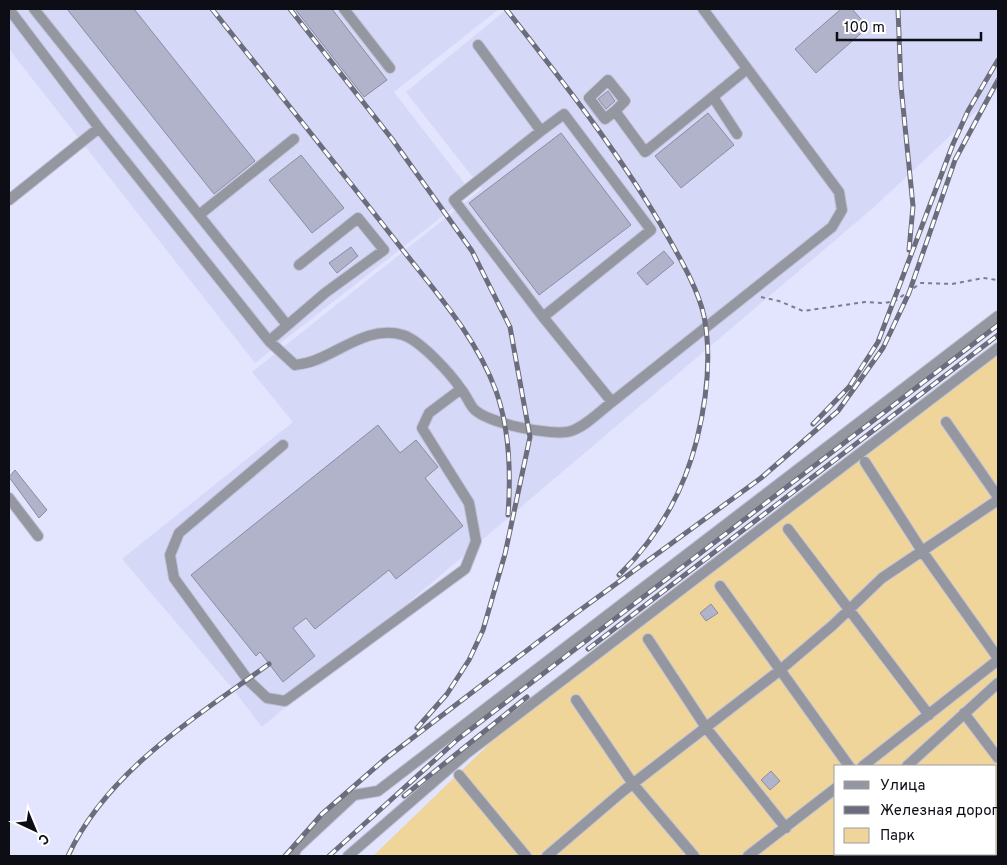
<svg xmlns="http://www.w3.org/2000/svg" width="1007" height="865" viewBox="0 0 1007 865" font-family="Overpass,sans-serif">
  <rect width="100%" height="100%" fill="#e2e5fd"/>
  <!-- built -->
  <path fill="#d5d8f6" d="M9 9H499L394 92 472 193 255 363 9 49Z
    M507 9H998V91L873 208 262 727 233 689 122 559 293 422 252 372 482 189 406 92Z"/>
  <!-- green -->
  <path fill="#efd59a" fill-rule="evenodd" d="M998 353V856H373L520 714ZM836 766H996V854H836Z"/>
  <!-- building -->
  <path fill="#b0b3c9" stroke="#8a8da2" d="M67 9H134L255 161 214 194Z
    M295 9H332L387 80 364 97Z
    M841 9H852L868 27 816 73 795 49Z
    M608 91 615 101 606 109 598 99Z
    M708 113 734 145 681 188 655 156Z
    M561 133 631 225 539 295 469 203Z
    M301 155 344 208 312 233 269 180Z
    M351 247 358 256 337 273 329 263Z
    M664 251 674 263 647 285 637 273Z
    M378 425 400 453 416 440 438 467 425 478 463 526 396 579 389 570 315 629 306 618 293 628 315 656 283 682 260 652 256 656 191 575Z
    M15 470 47 510 39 518 9 477Z
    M711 604 718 613 706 621 700 613Z
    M771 771 780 781 770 790 761 780Z"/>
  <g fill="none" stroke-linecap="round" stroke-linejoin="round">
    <!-- minor casing -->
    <g stroke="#c0c2d8" stroke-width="12">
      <path id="minor" d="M9 9 99 128 269 341 295 365C301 364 308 363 313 361 342 351 369 325 403 335 421 341 450 373 461 389 466 395 469 403 473 408 485 423 553 437 571 431 586 426 599 412 612 402L832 227 842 210 839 192 703 9
        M34 9 287 325
        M344 9 390 68
        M478 45 541 131 564 114 651 230 543 317 612 402
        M713 97 737 134
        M615 111 605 119 589 98 608 80 625 101 615 111 645 152 747 69
        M541 131 454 200 543 317
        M9 200 99 128
        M199 215 294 139
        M269 341 325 293 384 250 358 218 299 265
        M946 422 998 497
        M283 445 179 533 170 555 174 578 248 680 267 698 285 701 465 569 476 541 469 503 422 428 429 413 461 389
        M865 462 922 551 998 658
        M9 498 38 536
        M788 529 929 715
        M720 586 849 766
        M648 639 707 729 786 828
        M576 700 633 784 694 856
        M964 713 998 758
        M863 766 998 660
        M907 766 998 683
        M459 775 526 856
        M965 854 967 856
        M293 856 297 848 354 795 378 791 998 316
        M348 856 467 753 998 348
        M547 856 622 792 779 671 833 625 882 578 998 500
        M748 856 836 788
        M923 856 926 854"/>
    </g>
    <!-- path -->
    <path stroke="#7b7d8d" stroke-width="2" stroke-dasharray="4 4" stroke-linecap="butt" d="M761 297 779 301 803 311 865 302 884 303 895 301 921 283 952 284 983 278 998 280"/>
    <!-- minor -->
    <use href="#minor" stroke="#9597a0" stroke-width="10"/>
    <!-- rail casing -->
    <g stroke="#6b6c7c" stroke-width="5">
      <path id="rail" d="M212 9C273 86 335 163 395 240 431 287 475 334 496 391 510 430 511 474 508 515
        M290 9 392 139 472 251 510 327 530 437 505 554 483 630 469 660 447 694 417 728
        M506 9C563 82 622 156 668 237 681 260 698 289 704 316 712 357 707 398 697 439 684 491 658 537 619 575
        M898 9 901 86 913 206 909 250
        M813 424 849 387 878 342 953 144 968 111 998 60
        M588 649 998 335
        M404 796 527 697
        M68 856C107 771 196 717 269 664
        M285 856 322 814 385 759 572 616 761 478 838 411 883 348 909 293 955 160 998 80
        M329 856 458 739 998 325"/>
    </g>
    <!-- rail -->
    <use href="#rail" stroke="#fff" stroke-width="3" stroke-dasharray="9" stroke-linecap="butt"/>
  </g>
  <!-- border -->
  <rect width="1007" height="865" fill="none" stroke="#0c0d15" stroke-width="20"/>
  <!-- legend -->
  <rect x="834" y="765" width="162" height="90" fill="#ffffff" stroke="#9e9ea1"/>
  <rect x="844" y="781" width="25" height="8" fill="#9597a0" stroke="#9e9ea1"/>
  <text x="880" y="790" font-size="15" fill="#0c0d15">Улица</text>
  <rect x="844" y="806" width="25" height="8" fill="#6b6c7c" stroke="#9e9ea1"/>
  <text x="880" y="815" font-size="15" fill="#0c0d15">Железная дорога</text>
  <rect x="844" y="828" width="25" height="15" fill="#efd59a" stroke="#9e9ea1"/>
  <text x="880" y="840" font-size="15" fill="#0c0d15">Парк</text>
  <!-- north arrow -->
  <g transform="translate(35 830) rotate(136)" stroke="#ffffff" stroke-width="4" paint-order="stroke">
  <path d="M0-4L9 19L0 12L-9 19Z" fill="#0c0d15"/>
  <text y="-8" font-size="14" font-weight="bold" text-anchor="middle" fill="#0c0d15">С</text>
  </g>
  <!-- scale -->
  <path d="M837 32v8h144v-8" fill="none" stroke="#0c0d15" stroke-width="2.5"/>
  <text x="844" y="32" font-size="15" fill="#0c0d15" stroke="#ffffff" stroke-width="4" paint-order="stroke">100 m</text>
</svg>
